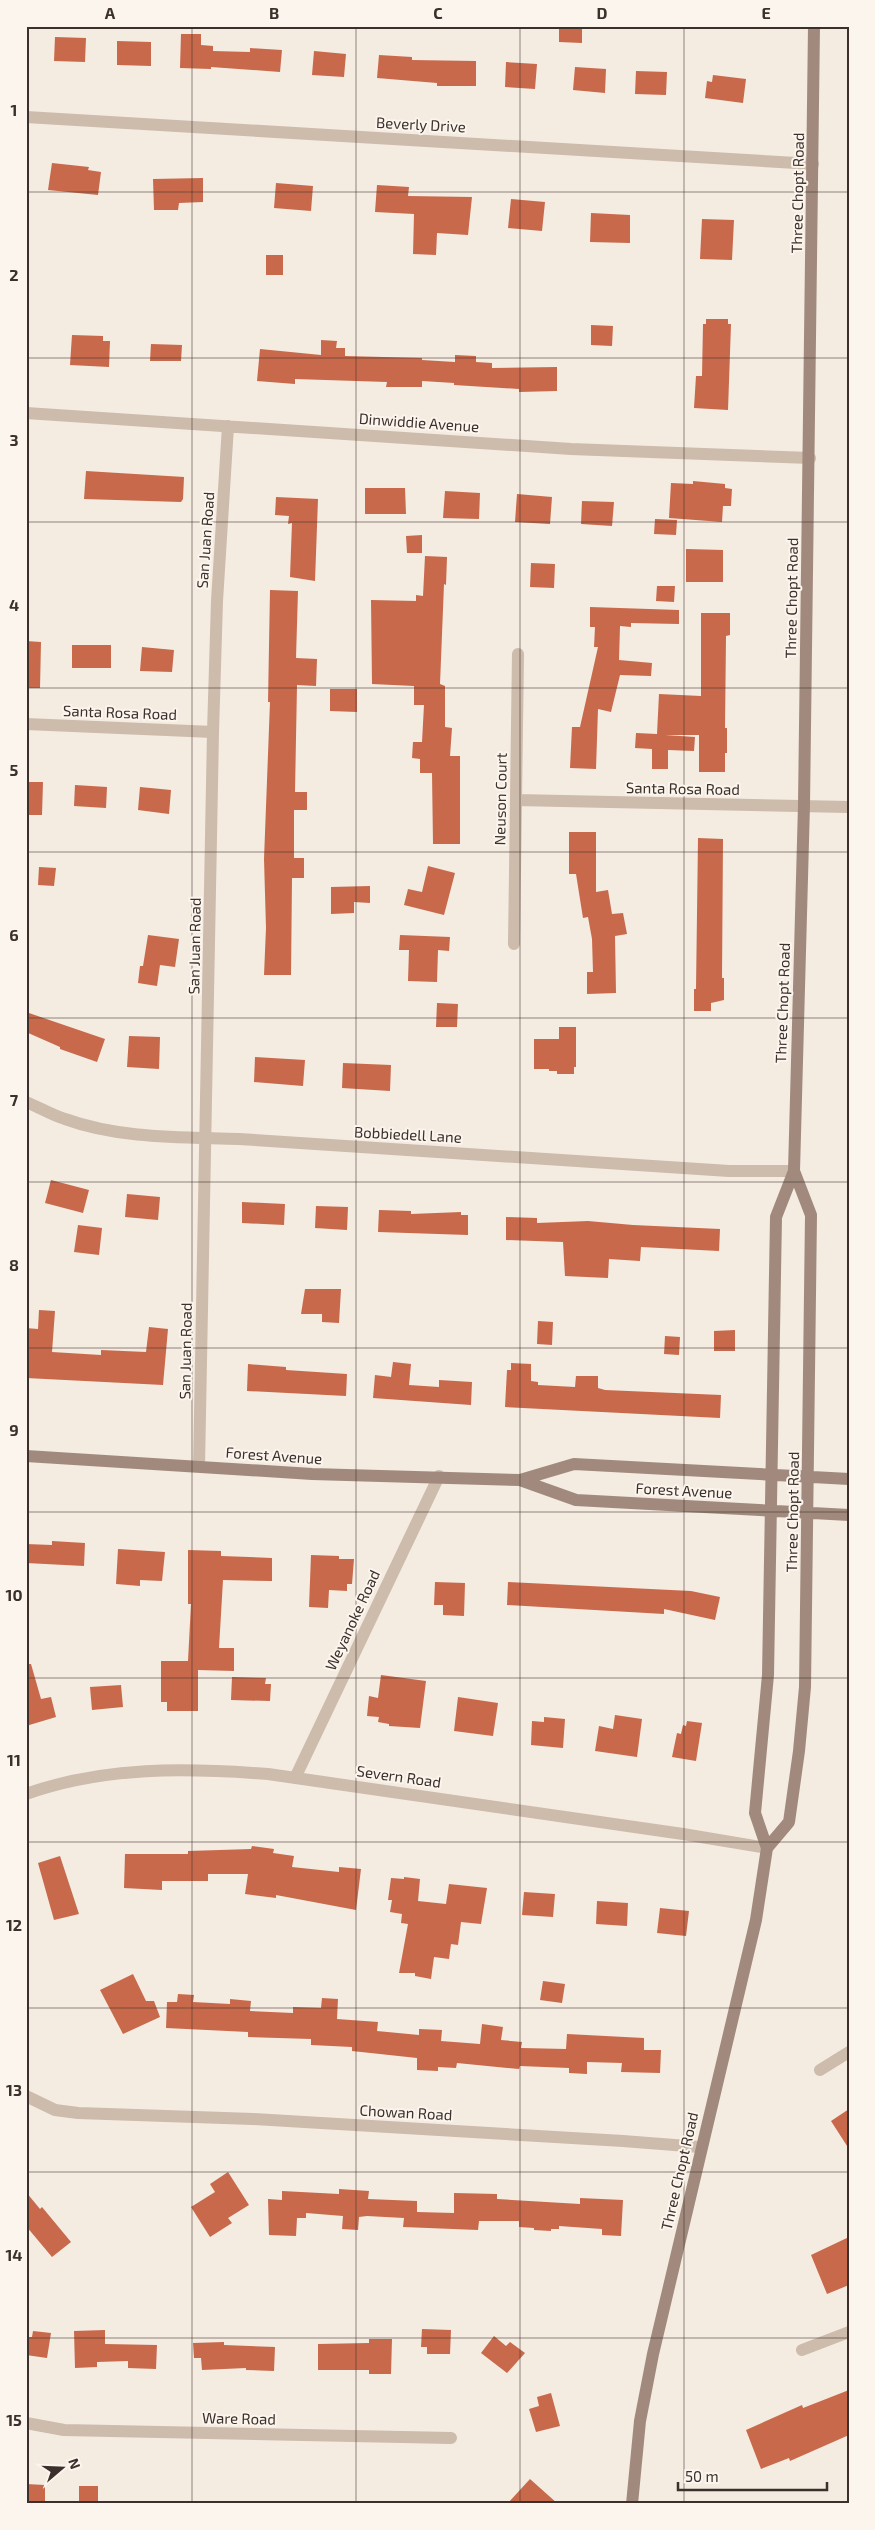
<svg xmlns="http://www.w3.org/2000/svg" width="875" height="2530" viewBox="0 0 875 2530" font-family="'Exo 2',sans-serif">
  <rect width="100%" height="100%" fill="#f4ebe1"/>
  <!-- building -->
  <path fill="#c8694b" d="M559 26H582V43L559 42Z
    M181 34H201V45L213 46V51L250 52V48L282 50 280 72 211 67V69L180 68Z
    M55 37 86 38 85 62 54 61Z
    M117 41 151 42V66L117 65Z
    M314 51 346 54 344 77 312 75Z
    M379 55 412 57V60L476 61V86H437V83L377 78Z
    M506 62 537 64 535 89 505 87Z
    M575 67 606 69 605 93 573 90Z
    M636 71 667 72 666 95 635 94Z
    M713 75 746 79 743 103 705 98 707 81 712 82Z
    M52 163 89 167 88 170 101 172 98 195 48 190Z
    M203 178V202L179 203 178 210H154L153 179Z
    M276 183 313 186 311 211 274 208Z
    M377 185 409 187 408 196 472 197 468 235 437 233 436 255 413 254 414 214 375 212Z
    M511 199 545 202 542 231 508 228Z
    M591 213 630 215V243L590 242Z
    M702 219 734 220 732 260 700 259Z
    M266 255H283V275H266Z
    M706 319H728V324H731L728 410 694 408 696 376H702L703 324H706Z
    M591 325 613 326 612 346 591 345Z
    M72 335 103 336V341H110L109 367 70 365Z
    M321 340 337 341 336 348H345V356L422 358V360L455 362V355L476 356V362L492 363V368L557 367V391L519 392V389L454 385V383L422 381V387H386L387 382 295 379V384L257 381 260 349 321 355Z
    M151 344 182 345 181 361H150Z
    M86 471 184 477 183 499 181 502 84 499Z
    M693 481 725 484V488L732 489 731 506H723L722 522 669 518 671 483 693 484Z
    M365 488H405L406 514H365Z
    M445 491 480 493 479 519 443 518Z
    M517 494 552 497 550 524 515 522Z
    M276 497 318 499 315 581 290 577 292 523 288 524 289 516 275 515Z
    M582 501 614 502 612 526 581 524Z
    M655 519 677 520 676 535 654 534Z
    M422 535V553H407L406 536Z
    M686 549 723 550V582H686Z
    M425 556 447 557 446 585 444 584 440 684 445 686V727L452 728 450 756H460V844H433L432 773H420V759L412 758 413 742H422L424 705H414V686L372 684 371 600 416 601V595L423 596Z
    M531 563 555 564 554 588 530 587Z
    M657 586H675L674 602 656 601Z
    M270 590 298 591 296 658 317 659 316 686 297 685 295 792H307V810H294V858H304V878H292L291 975H264L266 928 264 859 270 702H268Z
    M590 607 679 610V624L631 623V627L620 626 619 660 652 663 651 676 620 675 611 712 598 709 596 769 570 768 572 727H580L598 647H594L595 627H590Z
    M701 613H730V635L726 636 725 728H727V753H725V772H699V735H665L695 737 694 751 668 750V769H652V749L635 748 636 733 657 734 659 694 701 696Z
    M26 641 41 642 40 688H26Z
    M72 645H111V668H72Z
    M142 647 174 650 172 672 140 671Z
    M330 689H357V712L330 711Z
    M26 782H43L42 815H26Z
    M75 785 107 787 106 808 74 806Z
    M140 787 171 790 169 814 138 810Z
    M569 832H596V892L608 890 612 914 623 913 627 934 615 936 616 993 587 994V972H593L592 939 588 917 583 918 576 874H569Z
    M698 838 723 839 722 978H724V1000L711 1003V1011H694V989H696Z
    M428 866 455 873 444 915 404 905 408 889 422 892Z
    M39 867 56 868 54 886 38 885Z
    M370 886V903L354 902V913L331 914V887Z
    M148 935 179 939 175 967 160 965 157 986 138 983 140 966H143Z
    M400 935 450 937 449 951 438 950 437 982 408 981 409 950H399Z
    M437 1003 458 1004 457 1027H436Z
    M26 1012 105 1039 97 1062 60 1049V1047L26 1032Z
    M559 1027H576V1067H574V1074H557V1071H549V1069H534V1039H559Z
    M129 1036 160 1037 159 1069 127 1067Z
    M255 1057 305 1060 303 1086 254 1082Z
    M343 1063 391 1065 390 1091 342 1088Z
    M51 1180 89 1190 83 1213 45 1203Z
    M127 1194 160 1197 158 1220 125 1217Z
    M242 1202 285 1204 284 1225 242 1223Z
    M316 1206 348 1207 347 1230 315 1228Z
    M379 1210 411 1211V1214L461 1212V1215H468V1235L378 1232Z
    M506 1217 537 1218V1223L588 1221 633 1225 720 1229 719 1251 641 1247 640 1261 609 1259 608 1278 565 1276 563 1242 506 1240Z
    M78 1225 102 1228 99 1255 74 1252Z
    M305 1289H341L339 1323 322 1322V1314H301Z
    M39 1310 55 1311 52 1352 101 1355V1350L146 1352 149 1327 168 1329 163 1385 26 1378V1328L38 1329Z
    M538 1321 553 1322 552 1345 537 1344Z
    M735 1330V1351H714V1331Z
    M665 1336 680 1337 679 1355 664 1354Z
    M393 1362 411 1364 409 1385 439 1387V1380L472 1382 471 1405 373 1398 375 1375 391 1377Z
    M511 1363 531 1364V1381L538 1382V1385L575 1387 576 1376H598V1388L605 1390 721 1395 720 1418 505 1407 507 1370H511Z
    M248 1364 286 1367V1370L347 1374 346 1396 247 1391Z
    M52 1541 85 1543 84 1566 26 1563V1544L52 1545Z
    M118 1549 165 1552 162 1581 140 1580V1586L116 1584Z
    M188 1550 221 1551V1556L272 1558V1581L223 1580 219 1648H234V1671L198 1670V1711H167V1702H161V1661H188L191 1604H188Z
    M311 1555 339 1556V1559H354L352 1584H347V1591L329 1590 328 1608 309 1607Z
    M435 1582 465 1583 464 1616 443 1615V1605H434Z
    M508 1582 691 1591 720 1597 715 1620 664 1609V1614L507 1605Z
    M26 1664H31L41 1699 51 1697 56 1717 26 1726Z
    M381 1675 426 1681 420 1728 389 1726V1724L378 1722 379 1717 367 1716 369 1696 378 1698Z
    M232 1677 266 1678 265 1684H271L270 1701 231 1700Z
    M121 1685 123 1707 92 1710 90 1687Z
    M458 1697 498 1703 493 1736 454 1731Z
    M615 1715 642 1719 637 1757 595 1751 599 1726 613 1729Z
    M544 1717 565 1719 563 1748 531 1745 532 1721 544 1722Z
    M687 1721 702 1723 696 1761 672 1757 677 1733 681 1734 683 1725 686 1726Z
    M252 1846 274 1849 273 1853 294 1856 292 1867 339 1872V1867L361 1869 356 1910 276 1895V1898L245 1894 248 1874H208V1881H162V1890L124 1888 125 1854H188V1851L251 1849Z
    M60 1856 79 1914 54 1920 38 1863Z
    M404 1877 420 1879 418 1901 446 1904 449 1884 487 1888 481 1924 461 1922 458 1945 451 1944 449 1959 434 1957 431 1979 415 1976V1973H399L408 1924 401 1923 402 1914 390 1912 392 1900H388L391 1878 404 1879Z
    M524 1892 555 1894 553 1917 522 1915Z
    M597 1901 628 1903 627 1926 596 1924Z
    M660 1908 689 1911 686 1936 657 1933Z
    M133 1974 146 2001H154L160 2017 123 2034 100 1990Z
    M543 1981 565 1984 562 2003 540 2000Z
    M178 1994 194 1995 193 2002 230 2004V1999L251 2001 250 2011 293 2013V2007L321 2008 322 1998 338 1999 337 2019 378 2022 377 2031 419 2035V2029L442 2030 441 2041 480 2044 482 2024 503 2027 501 2040 522 2042 521 2048 566 2049 567 2034 644 2038V2050H661L660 2073 621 2072 622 2063 587 2062V2074L569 2073V2068L520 2066 519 2069 457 2063 456 2068 438 2067V2071L417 2070V2058L352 2051V2047L311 2045V2039L248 2037V2032L166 2028 167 2002H177Z
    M849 2109V2149L831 2121Z
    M228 2172 249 2205 228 2218 232 2223 210 2237 191 2207 215 2192 210 2184Z
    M339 2189 369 2191 368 2199 417 2201V2212L454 2213V2193L497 2194V2199L580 2204V2198L623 2200 621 2236 602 2235V2229L559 2226V2229H551V2231L534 2230V2228L519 2227V2221H479L478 2230 403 2227 404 2218 367 2216 359 2217 358 2230 342 2229 343 2216 306 2213V2218H297L296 2236 269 2235 268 2199 282 2200V2191L339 2194Z
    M26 2192 40 2209 42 2207 71 2242 52 2257 26 2226Z
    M849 2237V2285L827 2294 811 2255Z
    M422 2329 451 2330 450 2354H427V2347H421Z
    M105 2330V2344L157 2345 156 2369 128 2368V2361L97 2362V2367L75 2368 74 2331Z
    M33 2331 51 2333 47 2358 26 2355V2337H32Z
    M494 2336 506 2346 510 2342 525 2353 507 2373 481 2353Z
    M369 2339H392L391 2374H369V2370H318V2344L369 2343Z
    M224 2342V2345L275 2347 274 2371 246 2370V2368L202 2370 201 2358H194L193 2343Z
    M849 2390V2435L790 2461 789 2458 761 2469 746 2430 802 2405 803 2408Z
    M551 2393 560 2426 536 2432 529 2409 539 2406 537 2397Z
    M530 2479 558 2504H507Z
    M26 2484 45 2485V2504H26Z
    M79 2486H98V2504H79Z"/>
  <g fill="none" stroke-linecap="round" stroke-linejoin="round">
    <!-- minor -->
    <path stroke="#cdbbac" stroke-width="12" d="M26 117 813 164
      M26 413 571 449 810 458
      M26 724 213 732
      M516 800 849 807
      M514 944 518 654
      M26 1102C39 1107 51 1115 65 1119 120 1139 182 1137 239 1139L729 1171H794
      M199 1466 213 732 217 601 228 426
      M295 1778 439 1476
      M26 1794C105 1766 186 1768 268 1774L683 1834 767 1848
      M820 2070 849 2052
      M26 2096 55 2110 78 2113 253 2119 623 2141 700 2147
      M802 2350 849 2332
      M26 2423 64 2430 451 2438"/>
    <!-- secondary -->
    <path stroke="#a18a7d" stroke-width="12" d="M26 1456 312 1474 520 1480 576 1500 849 1515
      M520 1480 574 1464 849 1479
      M767 1848 789 1822 799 1751 805 1687 811 1215 794 1171
      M632 2504 640 2421 653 2354 756 1920 767 1848 755 1813 768 1675 776 1217 794 1171 804 805 814 26"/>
  </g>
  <!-- grid -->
  <path fill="none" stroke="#3b302b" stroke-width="1" stroke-opacity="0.55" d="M192 26V2504M356 26V2504M520 26V2504M684 26V2504M26 192H849M26 358H849M26 522H849M26 688H849M26 852H849M26 1018H849M26 1182H849M26 1348H849M26 1512H849M26 1678H849M26 1842H849M26 2008H849M26 2172H849M26 2338H849"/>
  <g text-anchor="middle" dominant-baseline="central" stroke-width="4" stroke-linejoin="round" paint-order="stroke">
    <!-- street labels -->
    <g font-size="15" fill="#3b302b" stroke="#fbf5ee">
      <text transform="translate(421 124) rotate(3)">Beverly Drive</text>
      <text transform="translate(797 193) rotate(-89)">Three Chopt Road</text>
      <text transform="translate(419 422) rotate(4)">Dinwiddie Avenue</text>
      <text transform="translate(205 540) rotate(-86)">San Juan Road</text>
      <text transform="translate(791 598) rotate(-89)">Three Chopt Road</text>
      <text transform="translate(120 712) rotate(2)">Santa Rosa Road</text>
      <text transform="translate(683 788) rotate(1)">Santa Rosa Road</text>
      <text transform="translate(500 799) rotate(-89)">Neuson Court</text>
      <text transform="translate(194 946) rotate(-89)">San Juan Road</text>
      <text transform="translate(782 1003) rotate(-88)">Three Chopt Road</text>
      <text transform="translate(408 1134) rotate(3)">Bobbiedell Lane</text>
      <text transform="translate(185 1351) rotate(-89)">San Juan Road</text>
      <text transform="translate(274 1455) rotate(4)">Forest Avenue</text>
      <text transform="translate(684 1490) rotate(3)">Forest Avenue</text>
      <text transform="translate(792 1512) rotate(-89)">Three Chopt Road</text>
      <text transform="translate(352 1620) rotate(-65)">Weyanoke Road</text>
      <text transform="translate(399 1776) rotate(8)">Severn Road</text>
      <text transform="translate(406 2112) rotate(3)">Chowan Road</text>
      <text transform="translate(679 2171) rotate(-77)">Three Chopt Road</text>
      <text transform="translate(239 2418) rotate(1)">Ware Road</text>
    </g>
  </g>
  <!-- border -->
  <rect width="875" height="2530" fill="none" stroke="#fbf5ee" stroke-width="55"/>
  <!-- north arrow -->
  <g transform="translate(62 2468) rotate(71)" stroke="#fbf5ee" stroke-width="4" paint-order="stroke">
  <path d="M0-4L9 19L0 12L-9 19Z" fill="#3b302b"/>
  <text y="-8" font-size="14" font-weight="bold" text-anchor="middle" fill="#3b302b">N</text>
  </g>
  <!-- scale -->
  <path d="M678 2482v8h149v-8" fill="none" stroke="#3b302b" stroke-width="2.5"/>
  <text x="685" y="2482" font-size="15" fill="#3b302b" stroke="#fbf5ee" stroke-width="4" paint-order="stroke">50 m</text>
  <rect x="28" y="28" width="820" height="2474" fill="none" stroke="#3b302b" stroke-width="2"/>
  <g font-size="16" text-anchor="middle" font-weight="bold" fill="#3b302b">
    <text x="110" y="19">A</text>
    <text x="274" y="19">B</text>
    <text x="438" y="19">C</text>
    <text x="602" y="19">D</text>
    <text x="766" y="19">E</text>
    <text x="14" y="116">1</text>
    <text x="14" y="281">2</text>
    <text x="14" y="446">3</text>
    <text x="14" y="611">4</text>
    <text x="14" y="776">5</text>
    <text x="14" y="941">6</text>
    <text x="14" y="1106">7</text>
    <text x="14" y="1271">8</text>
    <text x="14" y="1436">9</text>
    <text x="14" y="1601">10</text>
    <text x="14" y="1766">11</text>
    <text x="14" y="1931">12</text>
    <text x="14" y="2096">13</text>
    <text x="14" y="2261">14</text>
    <text x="14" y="2426">15</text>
  </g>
</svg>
